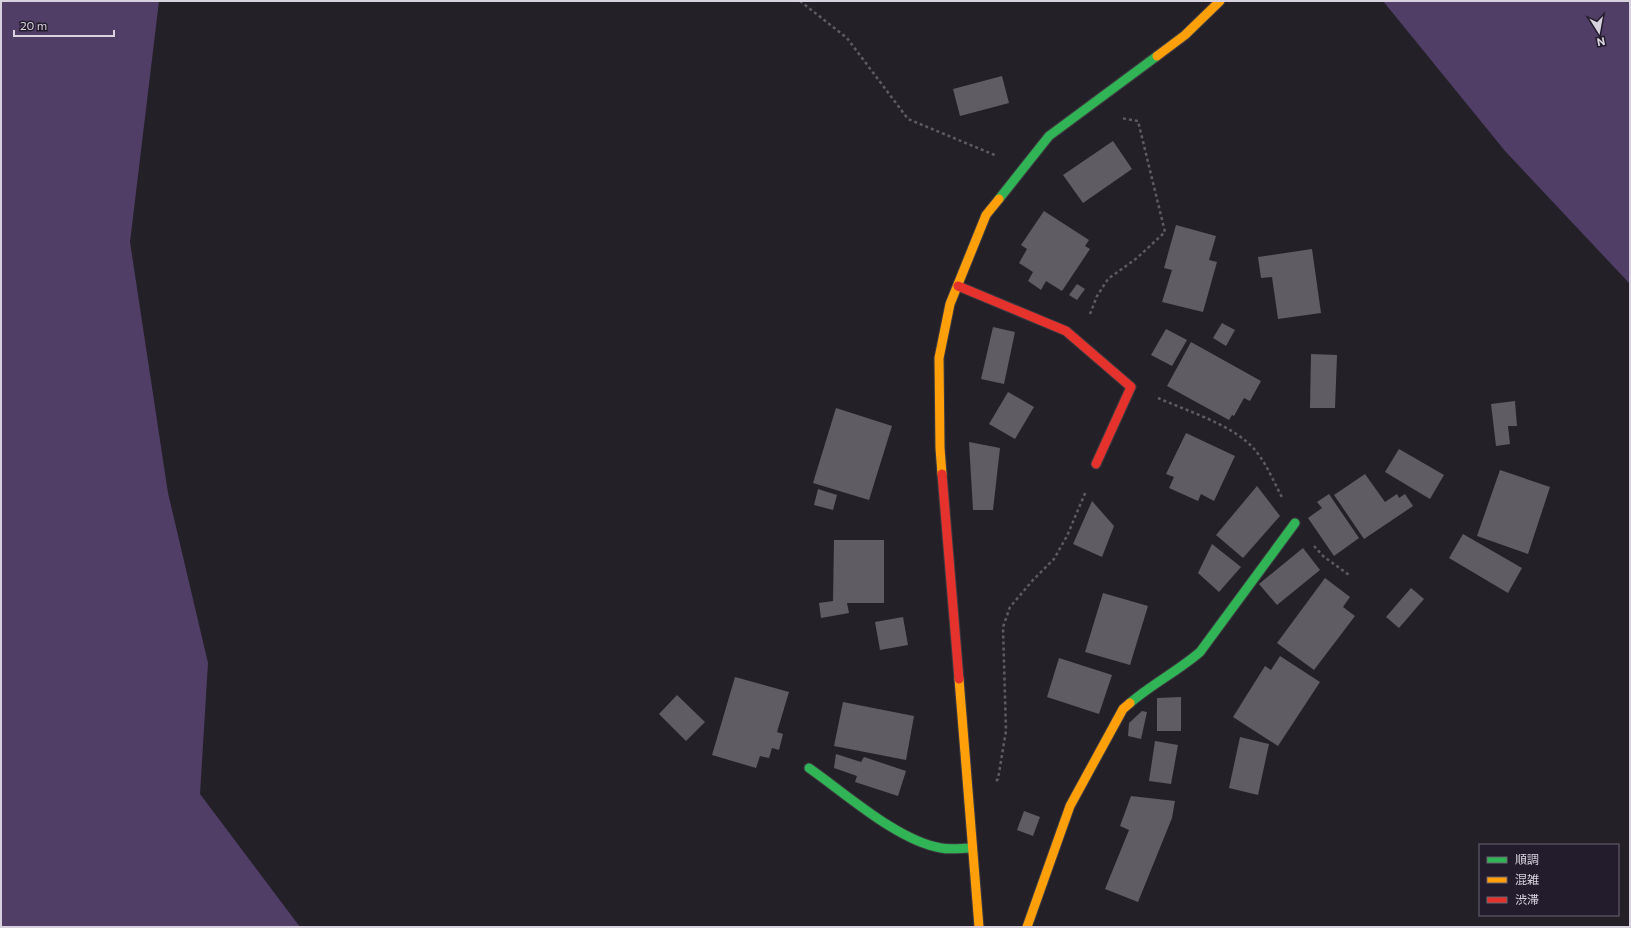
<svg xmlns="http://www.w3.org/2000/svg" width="1631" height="928" font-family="Commissioner,'Noto Sans JP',sans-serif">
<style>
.forest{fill:#503e66}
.building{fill:#5f5c63}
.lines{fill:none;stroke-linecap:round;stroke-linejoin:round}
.fast-casing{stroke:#3d3a41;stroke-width:11}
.slow-casing{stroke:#3d3a41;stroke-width:11}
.jam-casing{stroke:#3d3a41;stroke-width:11}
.path{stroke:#5e5c61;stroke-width:2.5;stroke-dasharray:3 3;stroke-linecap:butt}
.fast{stroke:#30b455;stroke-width:9}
.slow{stroke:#ff9f0a;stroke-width:9}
.jam{stroke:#e5322d;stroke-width:9}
</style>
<rect width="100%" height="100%" fill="#242028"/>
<g class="forest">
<polygon points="1,1 159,1 130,242 168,493 208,663 200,794 300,927 1,927"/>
<polygon points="1383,1 1630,1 1630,284 1505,151"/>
</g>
<g class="building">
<polygon points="1002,76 1009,103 960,116 953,89"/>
<polygon points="1113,141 1132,169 1083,203 1063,175"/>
<polygon points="1044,211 1089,240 1085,246 1090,249 1062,291 1046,281 1041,290 1028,281 1033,272 1019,263 1027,249 1021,245"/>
<polygon points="1176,225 1216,236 1209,260 1217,262 1203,312 1162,302 1172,270 1164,268"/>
<polygon points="1312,249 1321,313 1278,319 1272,277 1261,278 1258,257"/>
<polygon points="1077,284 1085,289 1077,300 1069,295"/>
<polygon points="1222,323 1235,330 1226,346 1213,338"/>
<polygon points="993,327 1015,332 1004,384 981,379"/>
<polygon points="1166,329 1187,340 1172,366 1151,355"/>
<polygon points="1191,342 1261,381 1250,401 1244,398 1234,416 1232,415 1229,420 1167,386"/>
<polygon points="1311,354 1337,355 1335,408 1310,408"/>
<polygon points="1008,392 1034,407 1015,439 989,424"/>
<polygon points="1515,401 1517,426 1508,426 1510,444 1496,446 1491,404"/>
<polygon points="836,408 892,426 869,500 813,483"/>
<polygon points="1186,433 1235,456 1214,501 1201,494 1198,501 1169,488 1174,477 1166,474"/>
<polygon points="969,442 1000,448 993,510 973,510"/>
<polygon points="1399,449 1444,475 1430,499 1385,472"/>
<polygon points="1500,470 1550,487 1528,554 1477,536"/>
<polygon points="1365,474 1385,502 1397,494 1399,498 1405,494 1413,506 1364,539 1334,495"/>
<polygon points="1257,486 1280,516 1243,558 1216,535"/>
<polygon points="818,489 837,495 833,510 814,505"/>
<polygon points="1329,494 1359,538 1334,556 1308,518 1322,508 1317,502"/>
<polygon points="1092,501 1114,526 1102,557 1073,544"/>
<polygon points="1463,534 1522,568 1508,593 1449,558"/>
<polygon points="834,540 884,540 884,603 847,603 849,613 821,618 819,603 833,601"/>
<polygon points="1212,544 1241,567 1219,592 1198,573"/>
<polygon points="1303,548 1320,570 1277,605 1259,584"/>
<polygon points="1325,578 1350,597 1343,607 1355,616 1314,670 1277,643"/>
<polygon points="1411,588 1424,599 1399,628 1386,617"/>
<polygon points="1103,593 1148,606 1130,665 1085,652"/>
<polygon points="903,617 908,645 880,650 875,622"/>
<polygon points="1280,656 1320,682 1278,746 1233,717 1265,666 1271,670"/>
<polygon points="1059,658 1112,675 1099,714 1047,697"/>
<polygon points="735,677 789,692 777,732 783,734 779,750 772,748 769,758 760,756 756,768 712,755"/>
<polygon points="677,695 705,722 686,741 659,714"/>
<polygon points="1181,697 1181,731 1157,731 1157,698"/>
<polygon points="843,702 914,716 906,760 834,746"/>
<polygon points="1142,711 1147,712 1141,739 1128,736 1129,723"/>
<polygon points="1240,737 1269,744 1258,795 1229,788"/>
<polygon points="1155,741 1178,745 1171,784 1149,781"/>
<polygon points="836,754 861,762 864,757 906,771 898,796 855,782 857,776 834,768"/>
<polygon points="1131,796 1175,801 1172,818 1138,902 1105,889 1129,830 1120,826"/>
<polygon points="1024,811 1040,817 1033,836 1017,830"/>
</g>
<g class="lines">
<defs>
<g id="fast">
<polyline points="999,199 1049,136 1157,56"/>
<path d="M1130,703C1152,684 1178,671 1200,652L1295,523"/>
<path d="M809,768C845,793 898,841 941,848C951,850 962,848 972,848"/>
</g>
<g id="slow">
<polyline points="1157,56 1185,35 1220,1"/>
<polyline points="942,474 940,448 939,358 950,304 986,215 999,199"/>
<polyline points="959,679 979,927"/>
<polyline points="1027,927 1070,806 1123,709 1130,703"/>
</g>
<g id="jam">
<polyline points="958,286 1066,331 1131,387 1096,464"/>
<polyline points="942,474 959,679"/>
</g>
</defs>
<use href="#fast" class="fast-casing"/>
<use href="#slow" class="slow-casing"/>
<use href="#jam" class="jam-casing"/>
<g class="path">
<polyline points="800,1 847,38 908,119 997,156"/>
<polyline points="1090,314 1097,296 1108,279 1137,258 1165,232 1138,121 1121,118"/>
<path d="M1158,398C1187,411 1234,425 1255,450C1267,464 1274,483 1283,499"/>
<polyline points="1314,546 1323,556 1349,575"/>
<polyline points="996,781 998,779 1006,731 1003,627 1010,607 1033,580 1054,559 1067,536 1086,491"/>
</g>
<use href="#fast" class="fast"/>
<use href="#slow" class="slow"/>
<use href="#jam" class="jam"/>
</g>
<rect width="1631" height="928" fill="none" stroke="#d7d2de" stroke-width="4"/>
<rect x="1479" y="844" width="140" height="72" fill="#231c2c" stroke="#6b6573"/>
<rect x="1487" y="857" width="20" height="6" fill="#30b455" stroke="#6b6573"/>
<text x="1515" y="864" font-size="12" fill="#d7d2de">順調</text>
<rect x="1487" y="877" width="20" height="6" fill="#ff9f0a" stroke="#6b6573"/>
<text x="1515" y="884" font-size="12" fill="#d7d2de">混雑</text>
<rect x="1487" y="897" width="20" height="6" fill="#e5322d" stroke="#6b6573"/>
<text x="1515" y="904" font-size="12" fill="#d7d2de">渋滞</text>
<g transform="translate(1599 32) rotate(169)" stroke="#231c2c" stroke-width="3" paint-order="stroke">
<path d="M0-3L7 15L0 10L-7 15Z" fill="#d7d2de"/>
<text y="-6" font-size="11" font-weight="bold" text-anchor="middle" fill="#d7d2de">N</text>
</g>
<path d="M14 30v6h100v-6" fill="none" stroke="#d7d2de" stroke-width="2"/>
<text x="20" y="30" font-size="12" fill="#d7d2de" stroke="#231c2c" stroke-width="3" paint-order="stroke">20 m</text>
</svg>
